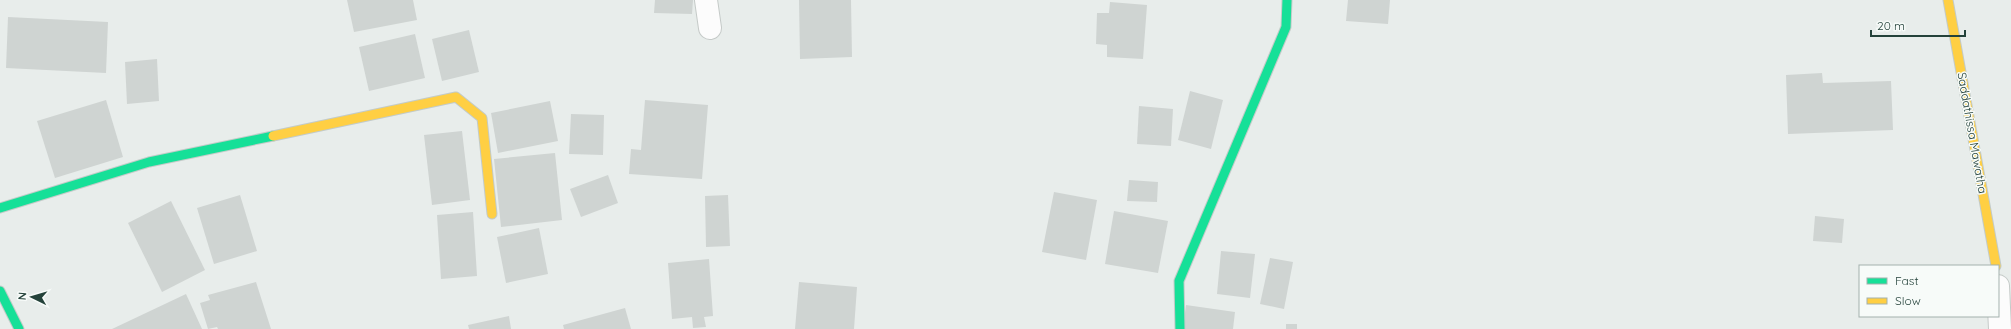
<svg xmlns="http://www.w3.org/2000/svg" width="2011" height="329" font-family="Quicksand,sans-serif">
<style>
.building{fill:#cfd4d2}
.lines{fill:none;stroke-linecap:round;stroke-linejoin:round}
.street-casing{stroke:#c5cac8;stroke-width:24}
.fast-casing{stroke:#c3cbc8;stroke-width:11}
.slow-casing{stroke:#c3cbc8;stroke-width:11}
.street{stroke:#fcfcfc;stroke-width:22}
.fast{stroke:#16e098;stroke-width:9}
.slow{stroke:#ffcf43;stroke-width:9}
.labels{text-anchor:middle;stroke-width:3;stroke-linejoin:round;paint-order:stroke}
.street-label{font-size:12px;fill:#24423a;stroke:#f7fbf9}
</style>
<rect width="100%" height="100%" fill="#e8edeb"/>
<g class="building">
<polygon points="347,0 413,0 417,20 354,32"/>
<polygon points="655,0 693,0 692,14 654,13"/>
<polygon points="799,0 851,0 852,57 800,59"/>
<polygon points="1348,0 1390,0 1388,24 1346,21"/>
<polygon points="1110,2 1147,5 1143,59 1107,57 1107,45 1096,44 1097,13 1109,13"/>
<polygon points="8,17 108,22 106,73 6,68"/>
<polygon points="469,30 479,72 442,81 432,39"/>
<polygon points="415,34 425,78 369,91 359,47"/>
<polygon points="157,59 159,101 127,104 125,62"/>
<polygon points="1822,73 1823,83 1891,81 1893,130 1788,134 1786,75"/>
<polygon points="1190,91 1223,100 1211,149 1178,140"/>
<polygon points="106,100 123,157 55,178 37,121"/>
<polygon points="645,100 708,105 702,179 629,174 631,149 641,150"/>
<polygon points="550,101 558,141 498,153 491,113"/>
<polygon points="1139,106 1173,109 1171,146 1137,144"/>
<polygon points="571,114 604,115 603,155 569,154"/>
<polygon points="462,131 470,200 432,205 424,135"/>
<polygon points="555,153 562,220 501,227 494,159"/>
<polygon points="608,175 618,203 581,217 570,189"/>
<polygon points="1129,180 1158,182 1157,202 1127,201"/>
<polygon points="1054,192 1097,200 1086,260 1042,252"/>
<polygon points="240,195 257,251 214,264 197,208"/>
<polygon points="728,195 730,246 706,247 705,196"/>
<polygon points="171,201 205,270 162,292 128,223"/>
<polygon points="1114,211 1168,221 1158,273 1105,264"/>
<polygon points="473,212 477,276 441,279 437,215"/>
<polygon points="1815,216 1844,219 1842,243 1813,241"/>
<polygon points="539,228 548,274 506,283 497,237"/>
<polygon points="1221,251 1255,254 1250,298 1217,294"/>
<polygon points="1270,258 1293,262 1284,309 1260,304"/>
<polygon points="709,259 713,316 704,317 706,327 693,328 692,317 672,319 668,263"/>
<polygon points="256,282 271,329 218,329 217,327 208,329 200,303 210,300 208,295"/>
<polygon points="799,282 857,287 854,329 795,329"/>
<polygon points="186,294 202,329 112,329"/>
<polygon points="1186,305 1235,312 1233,329 1183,329"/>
<polygon points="625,308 631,329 564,329 563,325"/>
<polygon points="509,316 511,329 469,329 468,325"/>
<rect x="1286" y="324" width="11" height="5"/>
</g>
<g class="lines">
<defs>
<g id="street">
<polyline points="706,0 710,28"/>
<polyline points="1998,286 2000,329"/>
</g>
<g id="fast">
<polyline points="0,208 149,162 273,136"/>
<polyline points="0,291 19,329"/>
<polyline points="1180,329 1179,281 1286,27 1287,0"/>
</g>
<g id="slow">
<polyline points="1948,0 1996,266"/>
<polyline points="273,136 456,97 482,118 492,214"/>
</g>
</defs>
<use href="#street" class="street-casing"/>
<use href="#fast" class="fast-casing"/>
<use href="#slow" class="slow-casing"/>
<use href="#street" class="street"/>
<use href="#fast" class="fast"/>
<use href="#slow" class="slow"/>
</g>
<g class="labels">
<g class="street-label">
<text transform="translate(1972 133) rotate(80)" y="4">Saddathissa Mawatha</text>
</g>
</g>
<rect x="1859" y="265" width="140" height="52" fill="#f7fbf9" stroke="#a3b1ad"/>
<rect x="1867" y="278" width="20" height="6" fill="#16e098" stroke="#a3b1ad"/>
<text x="1895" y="285" font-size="12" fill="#24423a">Fast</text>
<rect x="1867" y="298" width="20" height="6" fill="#ffcf43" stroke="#a3b1ad"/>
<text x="1895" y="305" font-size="12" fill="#24423a">Slow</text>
<g transform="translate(32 297) rotate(275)" stroke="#f7fbf9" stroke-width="3" paint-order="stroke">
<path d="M0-3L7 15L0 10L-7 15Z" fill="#24423a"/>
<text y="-6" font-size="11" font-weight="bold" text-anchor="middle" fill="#24423a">N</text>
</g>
<path d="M1871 30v6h94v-6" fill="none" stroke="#24423a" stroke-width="2"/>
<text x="1877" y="30" font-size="12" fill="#24423a" stroke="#f7fbf9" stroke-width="3" paint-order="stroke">20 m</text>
</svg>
